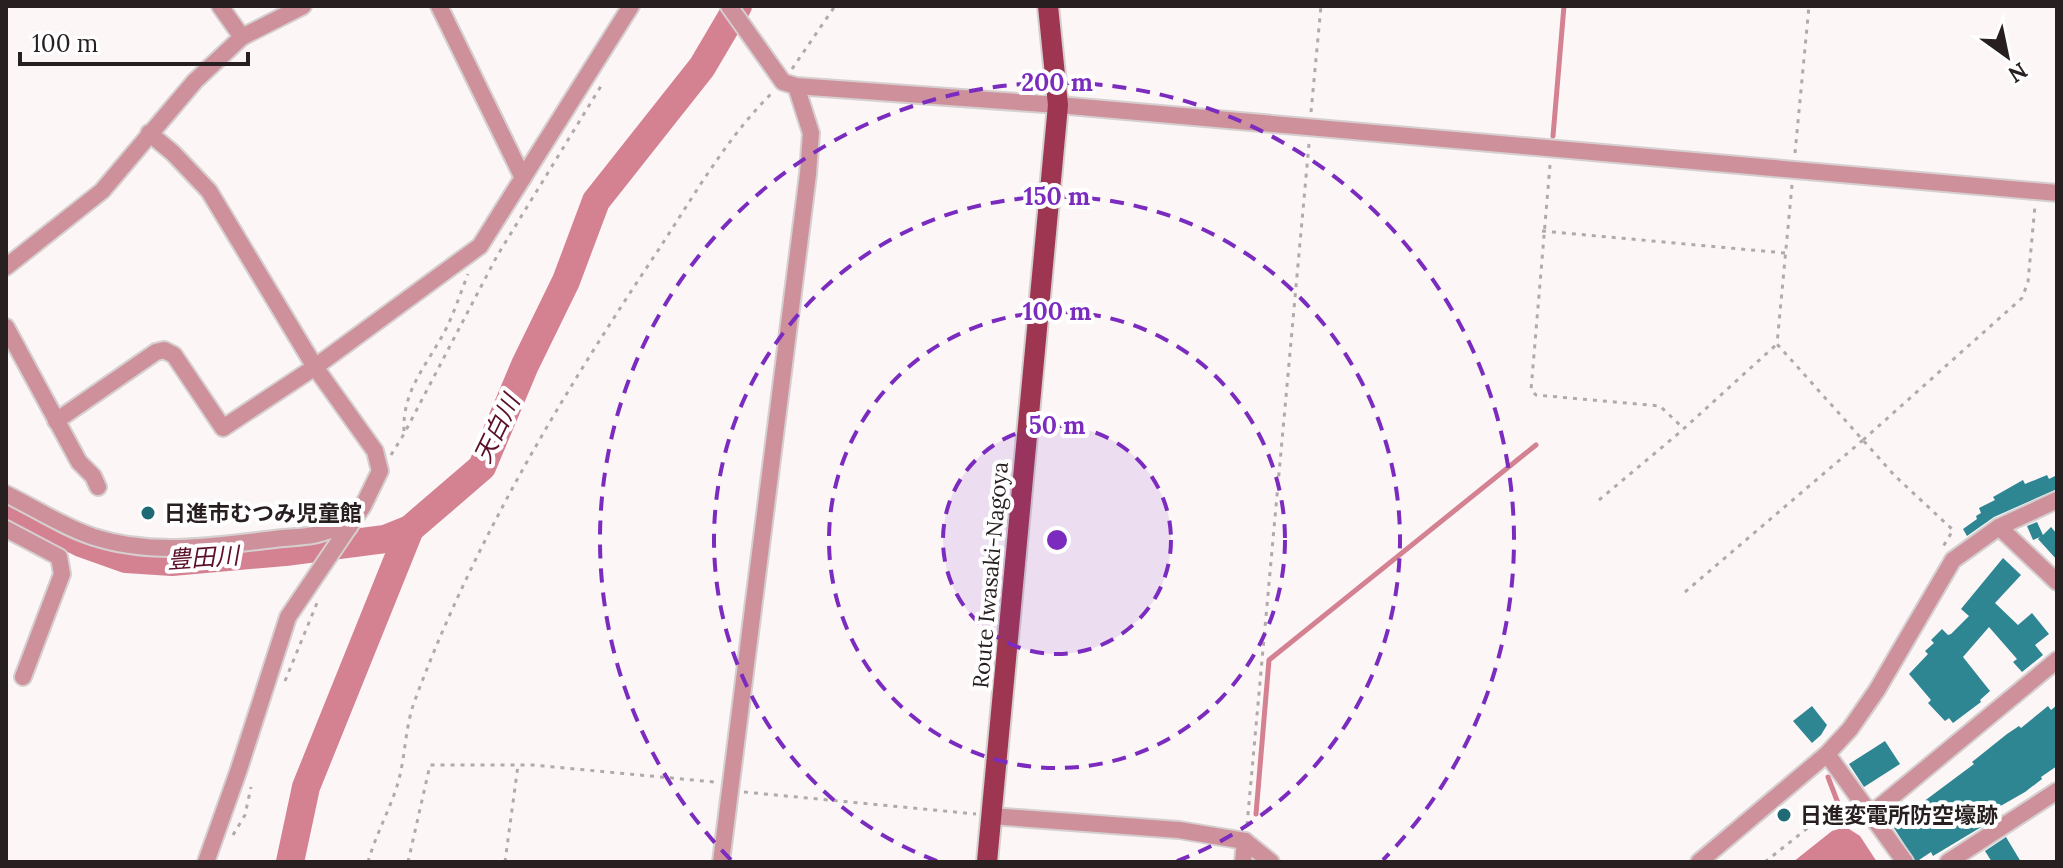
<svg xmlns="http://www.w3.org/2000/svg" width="2063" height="868" font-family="Lora,'Noto Sans JP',serif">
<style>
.water{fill:#d48192}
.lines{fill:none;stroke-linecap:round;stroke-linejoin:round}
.stream{stroke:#d48192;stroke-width:5}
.river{stroke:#d48192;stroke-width:28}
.building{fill:#2e8693}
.minor-casing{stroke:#d6cfd0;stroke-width:20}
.major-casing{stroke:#d6cfd0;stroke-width:24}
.path{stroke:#b1aaab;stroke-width:3;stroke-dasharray:4 6;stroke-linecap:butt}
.minor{stroke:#ce919c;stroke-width:16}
.major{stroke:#9e3652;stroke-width:20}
.ring{fill:none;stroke:#7b2cbf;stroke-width:4;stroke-dasharray:14 10}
.poi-dot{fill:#206a75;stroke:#fff;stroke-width:3}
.labels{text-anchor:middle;stroke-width:8;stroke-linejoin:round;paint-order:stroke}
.poi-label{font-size:22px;font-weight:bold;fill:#281f20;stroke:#fff;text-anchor:start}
.street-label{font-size:22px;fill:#281f20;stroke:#fff}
.water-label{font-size:24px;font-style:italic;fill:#5b1028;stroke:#fff}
.centre{fill:#7b2cbf;stroke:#fff;stroke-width:4}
.ring-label{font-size:24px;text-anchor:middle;font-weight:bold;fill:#7b2cbf;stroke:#fff;stroke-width:8;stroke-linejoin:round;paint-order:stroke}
</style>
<rect width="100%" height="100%" fill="#fcf6f7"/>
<polygon class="water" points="1842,817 1846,827 1860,836 1877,862 1793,862 1832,831 1842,828"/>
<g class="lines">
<g class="stream">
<polyline points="1553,136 1564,6"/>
<polyline points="1828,777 1841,811"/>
<polyline points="1256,814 1269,660 1536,445"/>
</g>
<g class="river">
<polyline points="6,505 81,543 126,559 172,562 285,552 385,539 410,529"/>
<polyline points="290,862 306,787 410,529 482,467 525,365 566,281 596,201 702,67 738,6"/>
</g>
</g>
<g class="building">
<polygon points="2047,475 2049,479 2057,475 2057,489 1994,517 1967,536 1963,529 1977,519 1976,516 1981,513 1979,508 1995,500 1993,497 2023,480 2025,484"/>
<polygon points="2037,522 2043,535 2051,527 2057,534 2057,560 2038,539 2040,537 2033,540 2027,526"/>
<polygon points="2003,558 2021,575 1995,603 2018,625 2032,613 2049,634 2035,645 2043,655 2022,672 2013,662 2017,659 1989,627 1963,657 1990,691 1980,700 1981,702 1953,723 1949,718 1945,721 1928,703 1931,700 1909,674 1928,654 1925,651 1934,643 1931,640 1942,629 1948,635 1951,634 1969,616 1961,609"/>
<polygon points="2057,705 2057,766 2041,777 2042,779 2025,792 1990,812 1994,817 1988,823 1933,856 1931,852 1916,862 1894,828 1921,808 1919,805 1974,764 1972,762 2007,734 2019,726 2021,728 2048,706 2051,710"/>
<polygon points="1812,706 1827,725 1821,735 1812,743 1793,721"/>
<polygon points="1885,741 1900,764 1864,787 1849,764"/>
<polygon points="2006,837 2021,862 1992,862 1985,851"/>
</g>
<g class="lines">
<defs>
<g id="minor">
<polyline points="220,6 242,37"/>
<polyline points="439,6 523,178"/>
<polyline points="729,6 783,82 796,86 1058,105 2057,193"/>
<polyline points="149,133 173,153 209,191 315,367 375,451 380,471 363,506 288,617 238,772 206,862"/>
<polyline points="6,267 102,191 195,81 242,37 303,6"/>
<polyline points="6,327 79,462 93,476 98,487"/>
<polyline points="56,421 156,352 164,350 174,355 223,428 315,367 480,246 631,6"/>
<path d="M6,494C35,508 63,527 94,537C156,557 220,545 283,538C293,537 303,537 313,535C326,532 336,527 349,527"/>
<polyline points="1999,527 2057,582"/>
<polyline points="6,529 59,557 62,574 23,677"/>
<polyline points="1827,754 1905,862"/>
<polyline points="1871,814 2057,660"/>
<polyline points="991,816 1179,830 1245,841 1271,862"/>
<polyline points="721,862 808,174 811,133 796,86"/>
<polyline points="1243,862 1245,841"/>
<polyline points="1699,862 1827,754 1850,729 1877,690 1953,560 1999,527 2057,500"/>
<polyline points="1948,862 2057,791"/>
</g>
<polyline id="major" points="987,862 1058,105 1048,6"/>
</defs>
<use href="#minor" class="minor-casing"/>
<use href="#major" class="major-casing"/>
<g class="path">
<polyline points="792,69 835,6"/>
<polyline points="1311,112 1321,6"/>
<polyline points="1795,153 1809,6"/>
<polyline points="1550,165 1531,390 1536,395 1660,406 1683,428"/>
<polyline points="1792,185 1777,344 1895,476 1953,530 1941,550"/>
<polyline points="1542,231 1785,253"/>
<path d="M404,431C402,389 429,363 447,327C455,310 461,292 468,274"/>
<polyline points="1863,440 2022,298 2028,282 2035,205"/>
<polyline points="391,455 404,434 497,256 601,86"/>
<polyline points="1599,500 1679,433 1777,344"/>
<polyline points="1685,592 1863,440"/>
<polyline points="285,681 317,603"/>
<polyline points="744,792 976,814"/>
<polyline points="1247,825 1309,144"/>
<polyline points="233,835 245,815 251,787"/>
<path d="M368,862C375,837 388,813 396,789C406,760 404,729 415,700C474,541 562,395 655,255C691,201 725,139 772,93"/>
<polyline points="408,862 430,765 533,765 714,782"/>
<polyline points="505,862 518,765"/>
<polyline points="1765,862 1824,815 1848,809"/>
</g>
<use href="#minor" class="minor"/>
<use href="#major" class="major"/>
</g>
<circle cx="1057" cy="540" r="114" fill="#7b2cbf" fill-opacity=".12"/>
<g class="ring">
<circle cx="1057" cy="540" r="114"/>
<circle cx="1057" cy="540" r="228"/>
<path d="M937 861A343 343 0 1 1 1177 861"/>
<path d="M731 860A457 457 0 1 1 1383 860"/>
</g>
<g class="poi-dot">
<circle cx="148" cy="513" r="8"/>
<circle cx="1784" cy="815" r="8"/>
</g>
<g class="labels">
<g class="poi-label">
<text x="164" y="521">日進市むつみ児童館</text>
<text x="1800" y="823">日進変電所防空壕跡</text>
</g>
<g class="street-label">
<text transform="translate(990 575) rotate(-85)" y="8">Route Iwasaki-Nagoya</text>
</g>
<g class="water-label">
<text transform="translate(497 429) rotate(-64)" y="8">天白川</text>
<text transform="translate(203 558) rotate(-4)" y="8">豊田川</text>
</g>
</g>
<circle cx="1057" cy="540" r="12" class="centre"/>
<g class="ring-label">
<text x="1057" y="91">200 m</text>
<text x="1057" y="205">150 m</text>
<text x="1057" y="320">100 m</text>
<text x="1057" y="434">50 m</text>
</g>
<rect width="2063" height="868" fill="none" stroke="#281f20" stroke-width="16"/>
<g transform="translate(2007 56) rotate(147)" stroke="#ffffff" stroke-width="6" paint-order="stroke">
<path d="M0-6L14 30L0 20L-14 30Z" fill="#281f20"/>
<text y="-12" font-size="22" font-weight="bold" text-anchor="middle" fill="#281f20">N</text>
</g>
<path d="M20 52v12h228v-12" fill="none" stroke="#281f20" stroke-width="4"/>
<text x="32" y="52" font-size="24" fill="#281f20" stroke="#ffffff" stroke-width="6" paint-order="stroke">100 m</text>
</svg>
